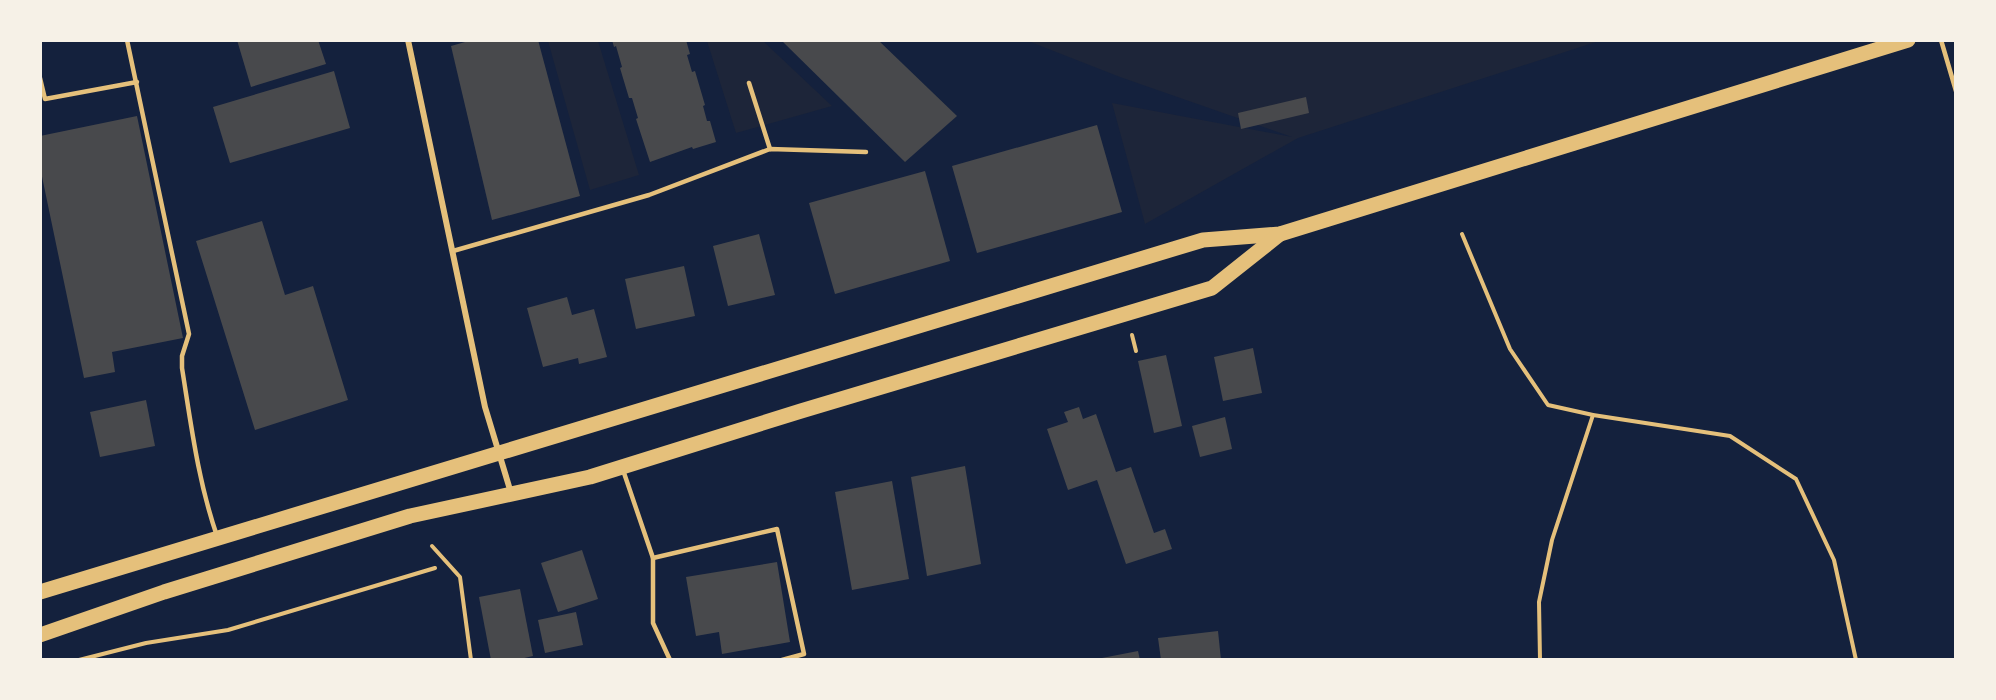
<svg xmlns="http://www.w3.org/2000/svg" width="1996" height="700" font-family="'Alegreya Sans',sans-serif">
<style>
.green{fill:#1d2539}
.building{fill:#48494c}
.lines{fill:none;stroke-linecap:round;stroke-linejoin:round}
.path{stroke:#e5c07b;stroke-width:4}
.service{stroke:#e5c07b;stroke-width:4.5}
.minor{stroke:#e5c07b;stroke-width:6}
.primary{stroke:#e5c07b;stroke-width:15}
</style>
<rect width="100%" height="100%" fill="#14213d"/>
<g class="green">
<polygon points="548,41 598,41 639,175 590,190"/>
<polygon points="707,41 763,41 832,106 736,133"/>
<polygon points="1028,41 1599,41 1298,138 1145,224 1112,103 1292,137 1120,77"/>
</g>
<g class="building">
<polygon points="237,40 318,40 326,64 251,87"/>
<polygon points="472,40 538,40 580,196 492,220 451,46"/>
<polygon points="612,40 686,40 690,54 687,55 692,72 695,71 705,105 703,106 707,121 710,121 716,142 693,149 692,147 650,162 636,119 638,118 632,98 629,98 620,68 622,67 616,46 614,47"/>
<polygon points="781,40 878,40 957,116 905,162"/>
<polygon points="334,71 350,128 230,163 213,107"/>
<polygon points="1306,97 1309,113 1241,129 1238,113"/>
<polygon points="137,116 183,338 112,352 115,372 84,378 40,167 40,136"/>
<polygon points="1097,125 1122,212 977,253 952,166"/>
<polygon points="925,171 950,261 835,294 809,203"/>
<polygon points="262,221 285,295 313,286 348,400 255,430 196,241"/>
<polygon points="759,234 775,295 728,306 713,246"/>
<polygon points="684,266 695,316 636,329 625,279"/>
<polygon points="567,297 572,315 594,309 607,357 579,364 578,358 543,367 527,308"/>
<polygon points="1253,348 1262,393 1223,401 1214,357"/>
<polygon points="1166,355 1182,426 1154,433 1138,361"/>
<polygon points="146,400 155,446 100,457 90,412"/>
<polygon points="1079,407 1083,419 1096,414 1116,472 1131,467 1154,533 1165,529 1172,549 1126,564 1097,480 1068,490 1047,429 1068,422 1064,412"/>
<polygon points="1225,417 1232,449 1200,457 1192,426"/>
<polygon points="965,466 981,564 927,576 911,477"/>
<polygon points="892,481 909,579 852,590 835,492"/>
<polygon points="582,550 598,599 558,612 541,563"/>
<polygon points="777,562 790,642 722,654 719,632 696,636 686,577"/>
<polygon points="520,589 533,656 516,660 491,660 479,597"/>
<polygon points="576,612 583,645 545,653 538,620"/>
<polygon points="1218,631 1221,660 1161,660 1158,638"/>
<polygon points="1138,651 1140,660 1102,660 1102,658"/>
</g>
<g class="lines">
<g class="path">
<polyline points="1462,234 1510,349 1548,405 1593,415 1730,436 1796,479 1834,560 1856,660"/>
<polyline points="1132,335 1136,351"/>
<polyline points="432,546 460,577 471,660"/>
<polyline points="79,660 146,643 228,630 435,568"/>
<polyline points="1540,660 1539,602 1552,540 1593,415"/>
</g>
<g class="service">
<path d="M127,40L189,334L182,356V368C191,424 198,481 217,536"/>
<polyline points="1941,40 1956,91"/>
<polyline points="40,78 45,99 137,82"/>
<polyline points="749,83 770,149"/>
<polyline points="453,251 649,195 770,149 866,152"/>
<polyline points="623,470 653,558 653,623 670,660"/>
<polyline points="653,558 777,529 804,654 782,660"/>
</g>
<polyline class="minor" points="408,40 485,407 511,493"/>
<g class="primary">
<polyline points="40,592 1203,240 1280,234 1908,40"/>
<polyline points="40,635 164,592 410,516 590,477 801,411 1212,288 1280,234"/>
</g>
</g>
<rect width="1996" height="700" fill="none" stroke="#f6f1e7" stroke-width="84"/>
</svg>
